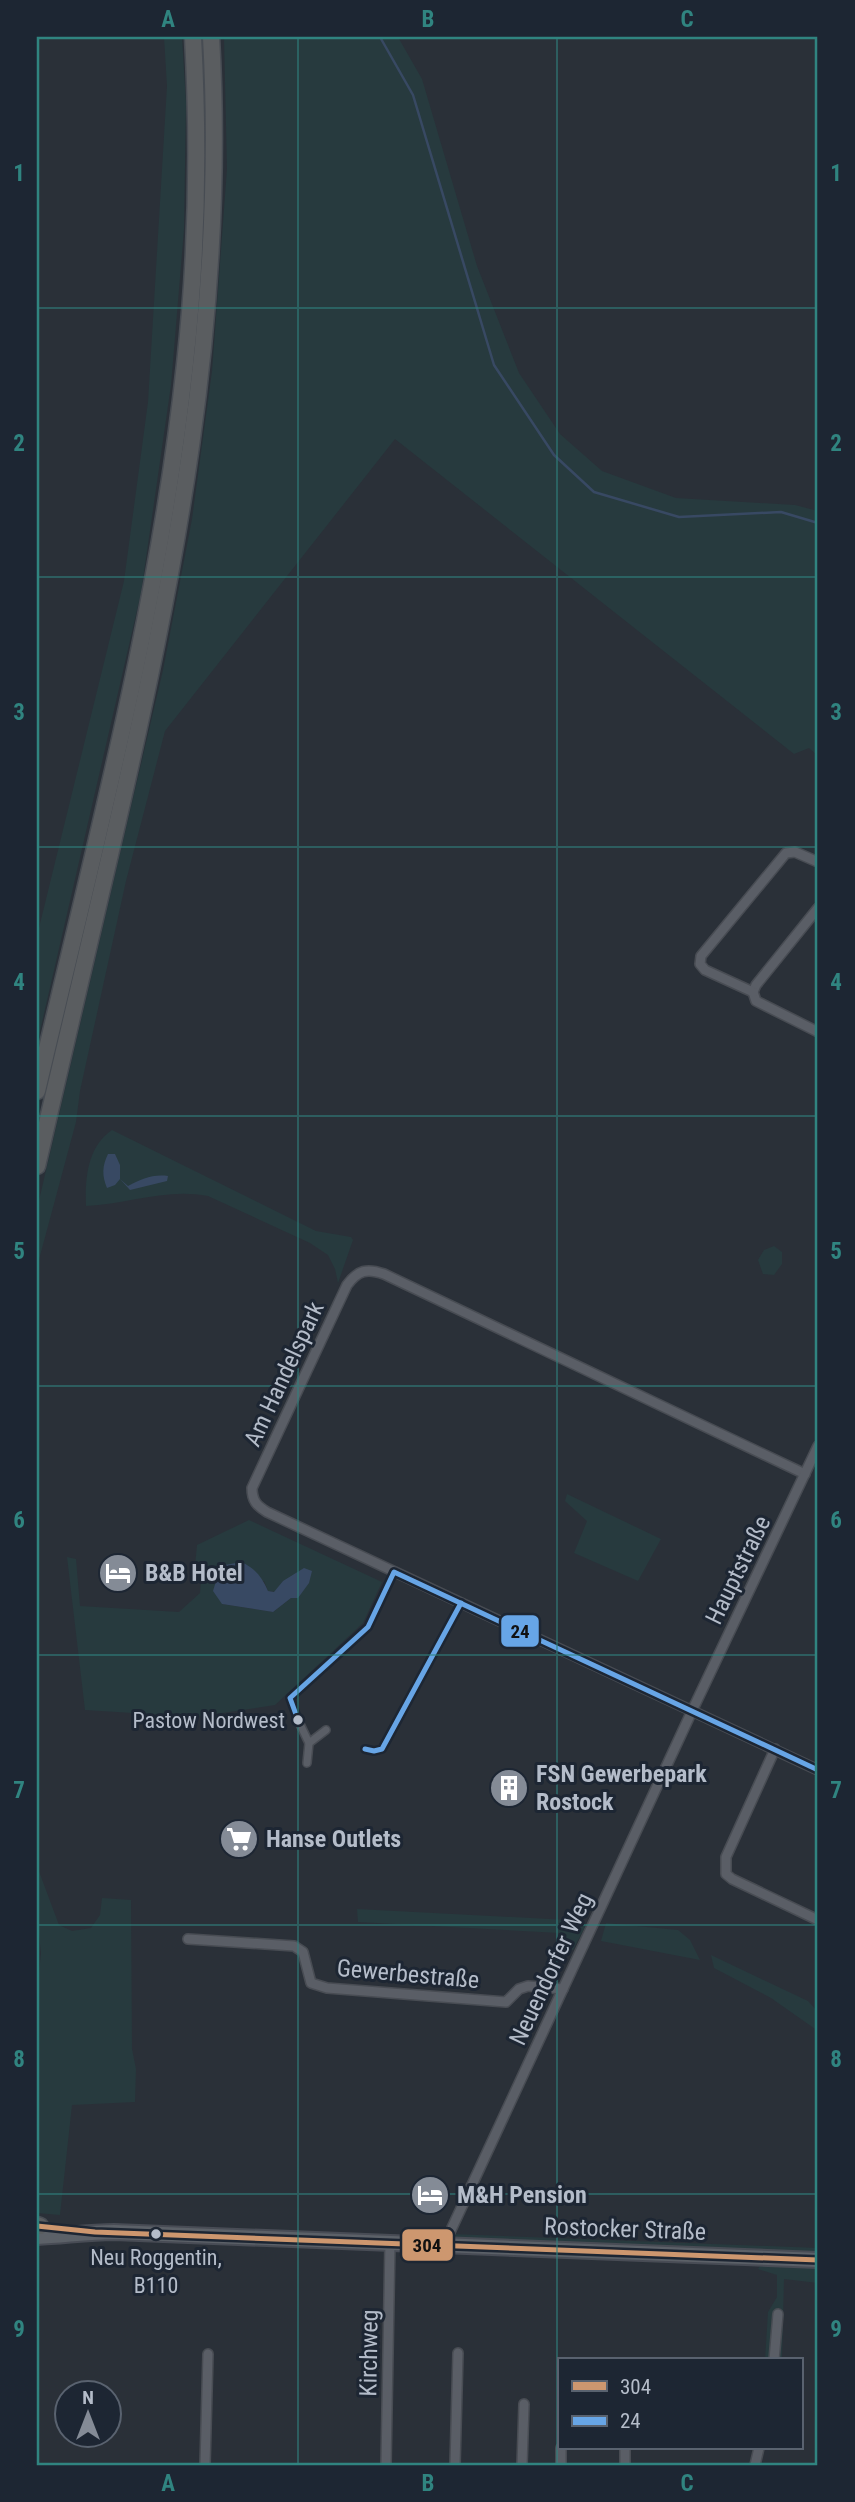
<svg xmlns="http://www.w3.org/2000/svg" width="855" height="2502" font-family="'Roboto Condensed',sans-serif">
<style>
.green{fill:#273a3e;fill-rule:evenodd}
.water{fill:#384963}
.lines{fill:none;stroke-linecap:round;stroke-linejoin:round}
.stream{stroke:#384963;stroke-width:2.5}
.pedestrian-casing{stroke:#484c53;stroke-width:10}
.minor-casing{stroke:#484c53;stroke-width:12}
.primary-casing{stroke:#484c55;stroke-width:18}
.motorway-casing{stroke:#474c53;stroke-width:19}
.pedestrian{stroke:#5a5e66;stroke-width:7}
.minor{stroke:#5a5e66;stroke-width:9}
.primary{stroke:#5c6168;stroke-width:14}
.motorway{stroke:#5a5d60;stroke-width:16}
.bus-1-casing{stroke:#1d2633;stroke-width:10}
.bus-2-casing{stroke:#1d2633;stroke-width:10}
.bus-1{stroke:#cd976f;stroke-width:5}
.bus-2{stroke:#67a5e6;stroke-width:5}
.grid{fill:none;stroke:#308480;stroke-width:2;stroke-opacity:0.55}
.bus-dot{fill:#b4bcc9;stroke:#1d2633;stroke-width:2.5}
.labels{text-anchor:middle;stroke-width:6;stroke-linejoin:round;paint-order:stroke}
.bus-label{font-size:22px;fill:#b4bcc9;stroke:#1d2633;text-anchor:end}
.street-label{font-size:24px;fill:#b4bcc9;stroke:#1d2633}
.poi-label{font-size:24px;font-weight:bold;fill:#b4bcc9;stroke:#1d2633;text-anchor:start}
.line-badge{stroke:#1d2633;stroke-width:2.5}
.pale-badge-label{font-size:19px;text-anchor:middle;font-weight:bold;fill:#111}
.neatline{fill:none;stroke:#308480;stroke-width:2.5}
.grid-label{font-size:23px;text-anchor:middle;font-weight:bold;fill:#308480}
</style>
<rect width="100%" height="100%" fill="#2a3038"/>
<g class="green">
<polygon points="164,37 182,37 186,103 184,229 171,385 141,593 37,1044 37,936 124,581 148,402 167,86"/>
<polygon points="224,37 398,37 422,79 477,266 519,373 560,434 602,471 676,498 795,505 818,511 818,756 809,748 794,754 395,439 165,731 126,881 80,1091 76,1122 37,1267 37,1209 163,670 192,519 212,371 227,169"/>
<path d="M112,1130L316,1231L351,1237L353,1240L338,1283L335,1269L328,1255L310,1243L208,1196C166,1188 128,1204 86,1206C85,1179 87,1147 112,1130Z"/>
<polygon points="774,1246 782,1252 782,1264 774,1275 763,1274 758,1260 764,1250"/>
<polygon points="567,1494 661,1539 638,1581 574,1553 587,1521 565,1501"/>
<path d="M249,1520L382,1582L363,1623L275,1705L196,1717L85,1710L67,1557L76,1559L80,1606L179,1612L200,1593L202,1568L195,1566L197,1545ZM264,1581L268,1591L275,1592L283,1581L299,1598H291L273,1612L222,1604Z"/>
<polygon points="37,1866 59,1925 72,1931 91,1928 100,1915 102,1898 131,1900 132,2049 136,2069 135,2102 72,2105 60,2215 37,2213 37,1993 41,1953 37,1918"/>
<polygon points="357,1909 568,1920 586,1925 573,1950 563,1949 560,1933 358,1922"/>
<polygon points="606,1923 678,1930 690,1940 700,1960 601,1941"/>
<polygon points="711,1955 808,2001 818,2012 818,2031 771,1998 714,1968"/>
<polygon points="452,2234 818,2248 818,2255 456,2240"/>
<polygon points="762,2263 818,2266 818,2283 784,2279 782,2360 765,2360 768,2312 777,2297 777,2275 758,2269"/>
</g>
<g class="water">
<path d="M108,1154H115L120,1165V1179L128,1186C142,1179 152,1174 168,1176L167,1181L130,1190L120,1179L115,1185L107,1188C102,1176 102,1166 108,1154Z"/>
<path d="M241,1562C255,1568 262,1577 268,1591L274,1592L283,1581L304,1568L312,1571L309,1583L298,1598H291L273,1612L222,1604L213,1591L217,1578L225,1565Z"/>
</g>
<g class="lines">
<polyline class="stream" points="380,37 413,95 494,365 554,455 594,492 679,517 781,512 818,523"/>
<defs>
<g id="pedestrian">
<polyline points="298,1720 309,1743"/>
<polyline points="307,1763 309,1743 326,1730"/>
</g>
<g id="minor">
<polyline points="818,908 756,985 753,992 756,1001 818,1032"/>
<polyline points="753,992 705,970 700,964 701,956 786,853 795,852 818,862"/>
<path d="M805,1474L384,1274C367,1268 358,1270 347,1285L252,1488C252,1501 257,1506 267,1512L818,1770"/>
<polyline points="775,1749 726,1857 726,1874 732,1879 818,1920"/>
<polyline points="188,1939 294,1946 303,1952 311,1983 327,1988 506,2002 519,1989 528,1986 563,1989"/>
<polyline points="444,2245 692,1711 818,1446"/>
<polyline points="774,2360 778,2314"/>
<polyline points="205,2465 208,2354"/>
<polyline points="386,2465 390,2242"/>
<polyline points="455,2465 458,2353"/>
<polyline points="522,2465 524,2404"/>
<polyline points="561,2465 561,2448"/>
<polyline points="625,2465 625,2448"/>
<polyline points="755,2465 759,2448"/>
</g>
<path id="primary" d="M37,2237C63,2236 88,2232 114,2232L818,2260"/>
<g id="motorway">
<path d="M37,1091C93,851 159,610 185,364C197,256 199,146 193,37"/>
<path d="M37,1166C62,1059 87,953 112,846C175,575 227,317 211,37"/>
<polyline points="37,2225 40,2226"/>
</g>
</defs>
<use href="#pedestrian" class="pedestrian-casing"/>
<use href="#minor" class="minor-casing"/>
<use href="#primary" class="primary-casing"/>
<use href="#motorway" class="motorway-casing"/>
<use href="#pedestrian" class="pedestrian"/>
<use href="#minor" class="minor"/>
<use href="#primary" class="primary"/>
<use href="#motorway" class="motorway"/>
<defs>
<polyline id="bus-1" points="37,2226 95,2232 818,2260"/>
<g id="bus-2">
<polyline points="298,1720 290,1698 368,1627 394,1572 818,1770"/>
<polyline points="365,1749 374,1751 382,1749 461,1603"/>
</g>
</defs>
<use href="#bus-1" class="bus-1-casing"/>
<use href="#bus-2" class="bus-2-casing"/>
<use href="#bus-1" class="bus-1"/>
<use href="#bus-2" class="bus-2"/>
</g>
<path class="grid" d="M298,37V2465M557,37V2465M37,308H818M37,577H818M37,847H818M37,1116H818M37,1386H818M37,1655H818M37,1925H818M37,2194H818"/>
<defs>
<symbol id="hotel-disc" viewBox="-11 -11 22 22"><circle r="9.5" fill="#848b96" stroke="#1d2633"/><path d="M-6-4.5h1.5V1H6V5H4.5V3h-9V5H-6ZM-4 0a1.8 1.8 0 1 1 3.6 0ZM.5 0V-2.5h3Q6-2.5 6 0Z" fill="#fff"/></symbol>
<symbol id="building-disc" viewBox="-11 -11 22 22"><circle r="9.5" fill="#848b96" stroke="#1d2633"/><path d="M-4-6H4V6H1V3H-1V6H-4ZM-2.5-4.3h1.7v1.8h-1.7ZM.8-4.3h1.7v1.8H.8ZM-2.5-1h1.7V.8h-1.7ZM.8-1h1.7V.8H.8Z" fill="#fff"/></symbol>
<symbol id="supermarket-disc" viewBox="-11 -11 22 22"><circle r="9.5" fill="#848b96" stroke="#1d2633"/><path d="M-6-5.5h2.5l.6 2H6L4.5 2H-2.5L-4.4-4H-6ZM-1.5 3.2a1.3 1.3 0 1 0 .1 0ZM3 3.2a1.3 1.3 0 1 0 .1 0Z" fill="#fff"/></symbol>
</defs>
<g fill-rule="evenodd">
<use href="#hotel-disc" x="96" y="1551" width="44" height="44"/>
<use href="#building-disc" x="487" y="1766" width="44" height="44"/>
<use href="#supermarket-disc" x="217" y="1817" width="44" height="44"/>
<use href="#hotel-disc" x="408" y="2173" width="44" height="44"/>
</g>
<g class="bus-dot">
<circle cx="298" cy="1720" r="6"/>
<circle cx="156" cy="2234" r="6"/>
</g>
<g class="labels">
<g class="bus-label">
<text x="285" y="1728">Pastow Nordwest</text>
<text x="156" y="2265" text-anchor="middle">Neu Roggentin,<tspan x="156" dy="28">B110</tspan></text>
</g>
<g class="street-label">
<text transform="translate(284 1374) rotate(-65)" y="8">Am Handelspark</text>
<text transform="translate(738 1570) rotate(-64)" y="8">Hauptstraße</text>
<text transform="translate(551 1969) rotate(-65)" y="8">Neuendorfer Weg</text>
<text transform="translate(408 1974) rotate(5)" y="8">Gewerbestraße</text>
<text transform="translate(625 2229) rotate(2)" y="8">Rostocker Straße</text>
<text transform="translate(369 2353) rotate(-89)" y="8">Kirchweg</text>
</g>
<g class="poi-label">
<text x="145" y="1581">B&amp;B Hotel</text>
<text x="536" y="1782">FSN Gewerbepark<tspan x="536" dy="28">Rostock</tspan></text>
<text x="266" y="1847">Hanse Outlets</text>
<text x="457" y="2203">M&amp;H Pension</text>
</g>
</g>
<g class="line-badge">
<rect x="500" y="1614" width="40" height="34" rx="7" fill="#67a5e6"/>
<rect x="401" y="2228" width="53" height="34" rx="7" fill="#cd976f"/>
</g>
<g class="pale-badge-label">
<text x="520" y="1638">24</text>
<text x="427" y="2252">304</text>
</g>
<rect width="855" height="2502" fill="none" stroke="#1d2633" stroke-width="77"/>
<rect x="558" y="2358" width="245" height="91" fill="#1d2633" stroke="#59626f" stroke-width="2"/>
<rect x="572" y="2381" width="35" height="10" fill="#cd976f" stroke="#59626f" stroke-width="2"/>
<text x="620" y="2394" font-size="21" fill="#b4bcc9">304</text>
<rect x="572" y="2416" width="35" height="10" fill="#67a5e6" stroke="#59626f" stroke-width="2"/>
<text x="620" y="2428" font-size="21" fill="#b4bcc9">24</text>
<g transform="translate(88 2414)"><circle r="33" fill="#1d2633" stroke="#59626f" stroke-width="2"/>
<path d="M0-5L12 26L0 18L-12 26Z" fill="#848b96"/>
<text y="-10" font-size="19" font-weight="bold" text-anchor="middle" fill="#b4bcc9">N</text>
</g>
<rect x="38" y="38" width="778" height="2426" class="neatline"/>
<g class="grid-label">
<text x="168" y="27">A</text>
<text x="428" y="27">B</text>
<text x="687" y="27">C</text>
<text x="19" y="181">1</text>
<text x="836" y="181">1</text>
<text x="19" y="451">2</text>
<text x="836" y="451">2</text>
<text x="19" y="720">3</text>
<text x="836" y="720">3</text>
<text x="19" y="990">4</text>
<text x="836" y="990">4</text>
<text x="19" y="1259">5</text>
<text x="836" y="1259">5</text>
<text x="19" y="1528">6</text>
<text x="836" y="1528">6</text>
<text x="19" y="1798">7</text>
<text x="836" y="1798">7</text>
<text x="19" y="2067">8</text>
<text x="836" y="2067">8</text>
<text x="19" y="2337">9</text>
<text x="836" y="2337">9</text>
<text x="168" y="2491">A</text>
<text x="428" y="2491">B</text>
<text x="687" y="2491">C</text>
</g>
</svg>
